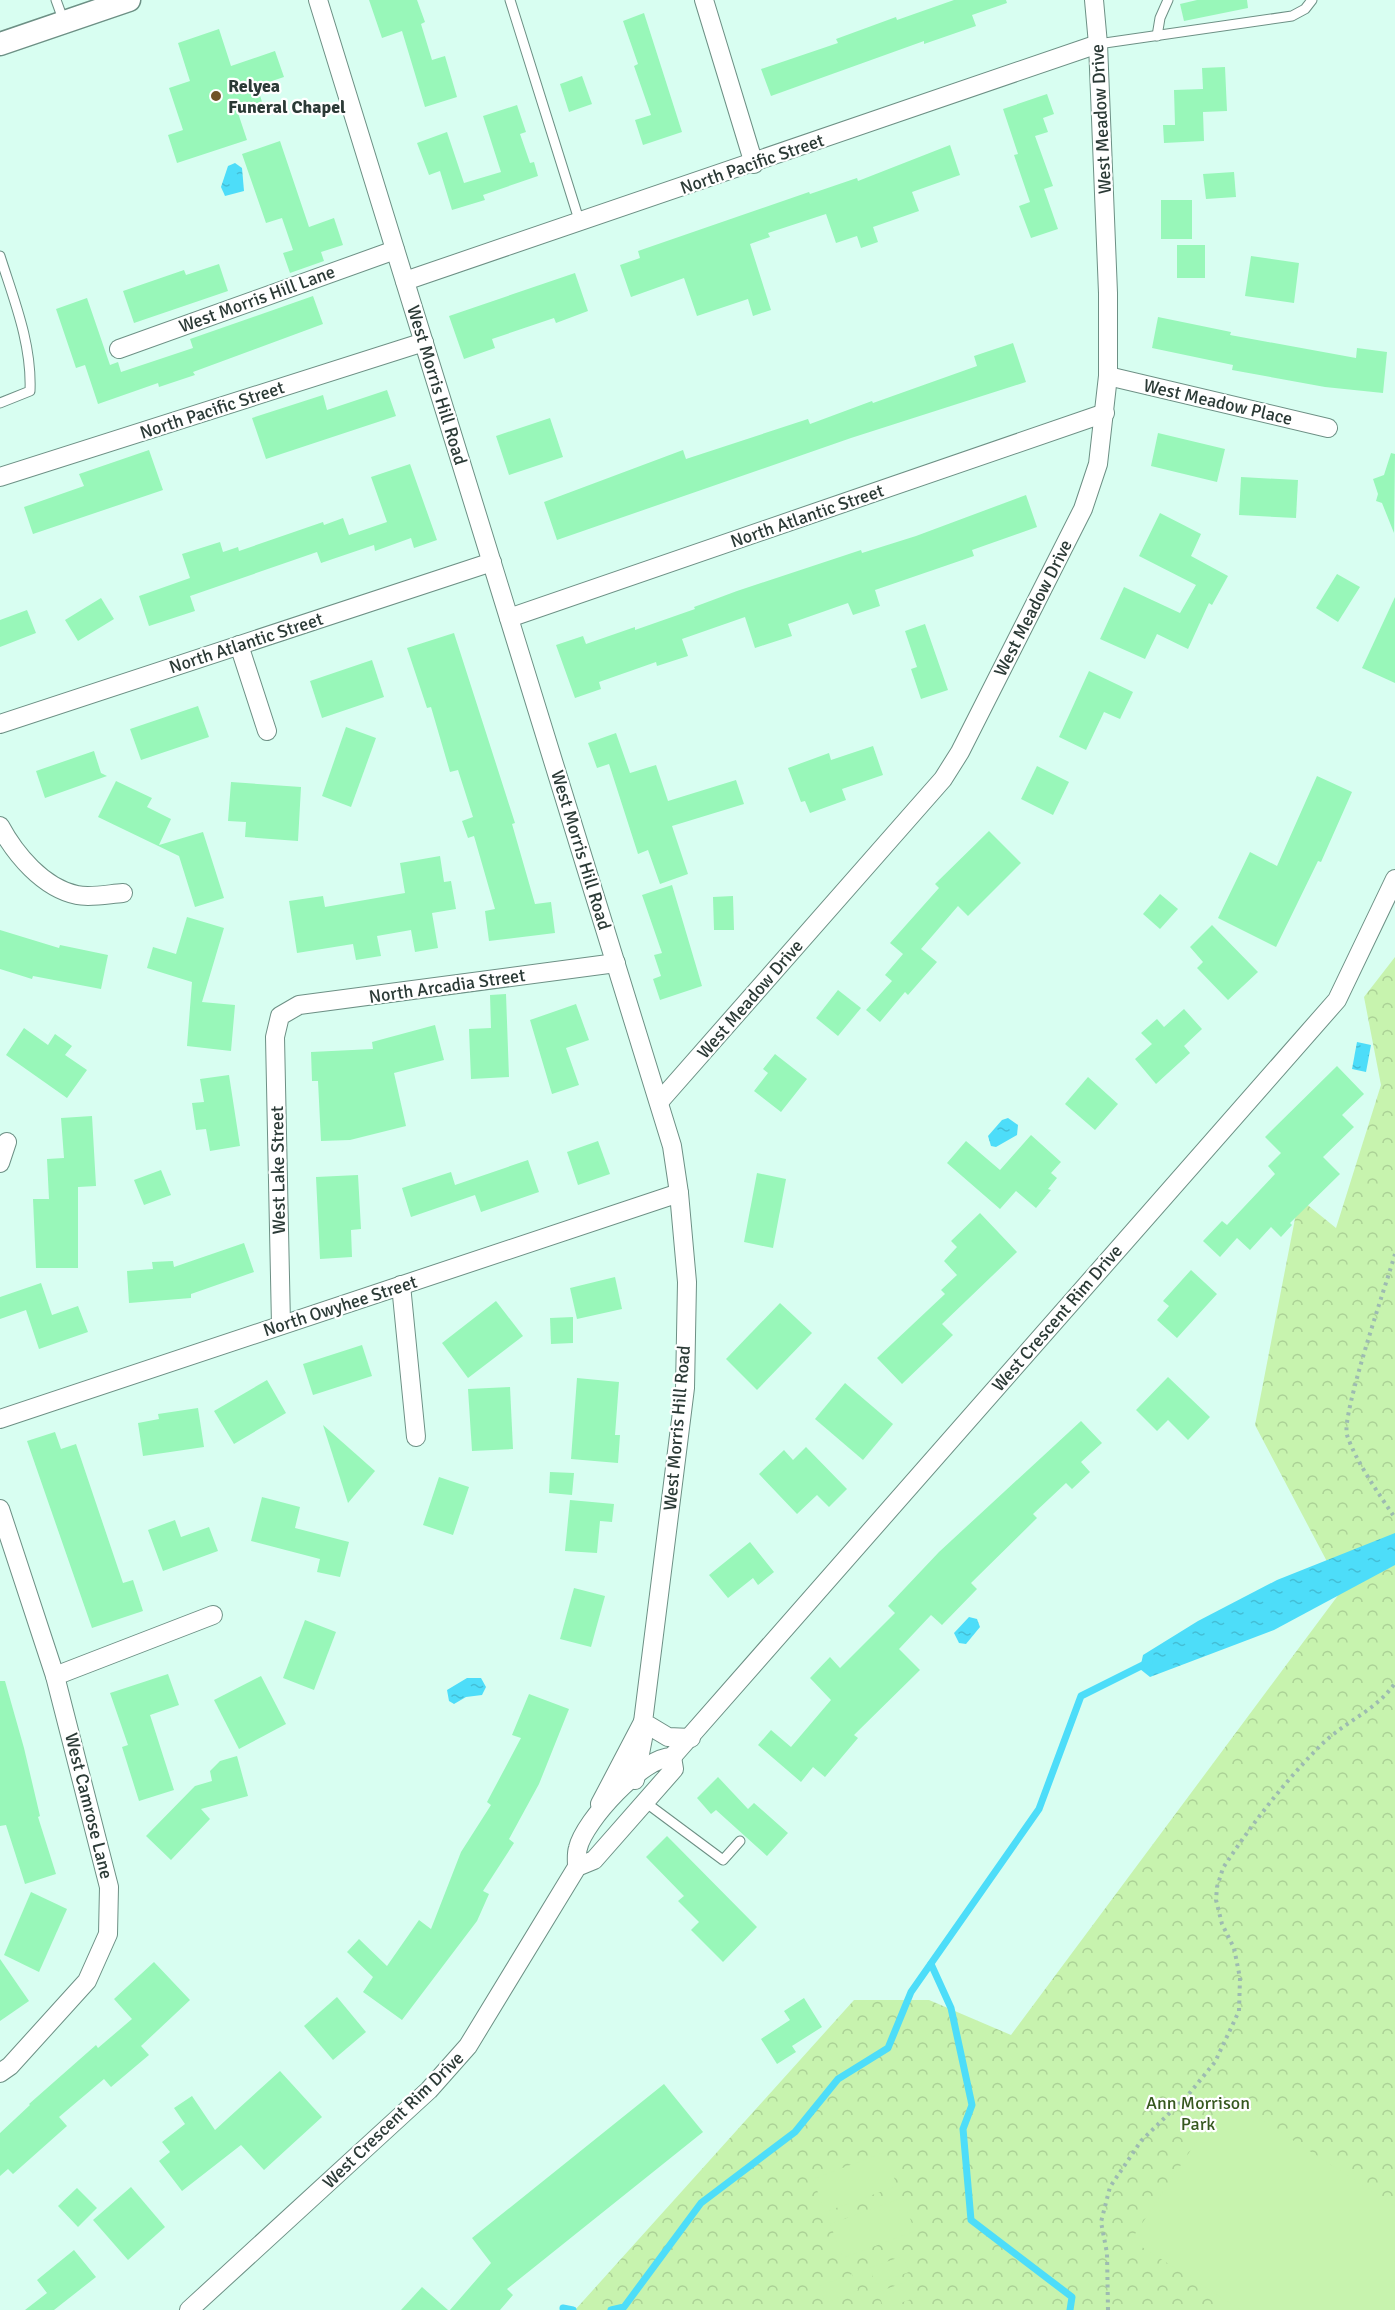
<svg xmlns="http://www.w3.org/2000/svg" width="1395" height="2310" font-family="Signika,sans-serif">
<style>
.park{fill:url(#park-crowns)}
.pitch{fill:#c7f3ae}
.water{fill:url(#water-ripples)}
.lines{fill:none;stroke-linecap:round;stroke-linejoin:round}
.stream{stroke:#4dddf9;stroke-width:7}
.building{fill:#98f7b9}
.service-casing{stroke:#6d9085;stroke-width:11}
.minor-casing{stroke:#6d9085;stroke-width:20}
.tertiary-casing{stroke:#6d9085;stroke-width:25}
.path{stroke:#9dbbb1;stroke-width:4;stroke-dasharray:3 4.5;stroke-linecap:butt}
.service{stroke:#fff;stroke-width:9}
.minor{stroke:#fff;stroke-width:18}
.tertiary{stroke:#fff;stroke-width:22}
.poi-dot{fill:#705327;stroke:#fff;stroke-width:2}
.labels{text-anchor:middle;stroke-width:4.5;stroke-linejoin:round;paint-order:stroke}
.poi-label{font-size:18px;font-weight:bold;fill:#2b3a36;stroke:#fff;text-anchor:start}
.street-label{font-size:18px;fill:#2b3a36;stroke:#fff}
.park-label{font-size:18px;fill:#36581f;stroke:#fff}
</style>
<defs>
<pattern id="park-crowns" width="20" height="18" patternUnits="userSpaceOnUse" patternTransform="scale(1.5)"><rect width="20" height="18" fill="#c7f3ae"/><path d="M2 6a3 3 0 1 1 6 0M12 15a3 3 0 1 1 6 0" fill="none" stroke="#abd196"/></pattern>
<pattern id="water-ripples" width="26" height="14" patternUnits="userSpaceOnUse" patternTransform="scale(1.5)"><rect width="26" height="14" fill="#4dddf9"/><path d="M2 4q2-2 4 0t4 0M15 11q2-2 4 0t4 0" fill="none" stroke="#43bed6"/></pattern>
</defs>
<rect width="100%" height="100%" fill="#d8fef1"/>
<polygon class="park" points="1395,957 1395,2310 575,2310 854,2000 929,2000 1011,2035 1342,1590 1255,1425 1299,1198 1336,1228 1381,1085 1364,997"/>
<g class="pitch">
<polygon points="1226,2097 1395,2206 1395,2310 1241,2310 1131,2240"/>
<polygon points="885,2152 897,2186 825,2212 813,2179"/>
<polygon points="902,2198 915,2231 843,2258 830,2224"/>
<polygon points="903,2256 909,2272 876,2284 869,2268"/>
<polygon points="852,2274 858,2290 825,2303 819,2286"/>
<polygon points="911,2280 917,2297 884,2309 878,2292"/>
</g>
<g class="water">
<polygon points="235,163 242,168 244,191 225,196 221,187 228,166"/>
<polygon points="1357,1042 1371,1045 1366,1072 1352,1069"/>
<polygon points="1008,1118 1018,1125 1017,1135 996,1147 991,1146 988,1136 1002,1120"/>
<polygon points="1395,1533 1395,1565 1274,1630 1150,1677 1140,1669 1143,1655 1198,1621 1277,1580"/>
<polygon points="969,1617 977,1619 980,1627 966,1644 959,1643 954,1633"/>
<polygon points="467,1678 481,1678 486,1687 482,1695 466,1697 454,1704 449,1701 447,1690"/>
</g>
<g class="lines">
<g class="stream">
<polyline points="931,1964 951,2008 972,2105 963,2129 971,2220 1072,2297 1070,2310"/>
<polyline points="563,2308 573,2310"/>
<polyline points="611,2310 624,2307 701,2203 795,2132 838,2079 888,2048 911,1992 1039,1809 1081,1696 1149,1662"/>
</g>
</g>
<g class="building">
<polygon points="369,0 417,0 425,22 421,24 432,60 445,56 457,97 425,107 402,31 382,38"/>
<polygon points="954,0 1006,0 1007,3 972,15 976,26 924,44 924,41 771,96 761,69 838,43 836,39 896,17 897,20"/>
<polygon points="1197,0 1247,0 1248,8 1184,21 1180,4"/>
<polygon points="644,13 682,132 643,145 635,120 651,115 634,66 638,64 623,21"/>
<polygon points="219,29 231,66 275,51 284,77 257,86 263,105 238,113 247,140 177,163 168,135 183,130 169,88 190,81 178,43"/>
<polygon points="1225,67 1227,111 1203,112 1204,141 1164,143 1163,125 1175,125 1174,90 1203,89 1202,68"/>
<polygon points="582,76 592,104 569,112 560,84"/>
<polygon points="1047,94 1054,114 1043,118 1048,132 1035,136 1053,186 1044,189 1058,229 1031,238 1019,206 1030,202 1014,155 1018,154 1003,109"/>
<polygon points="517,105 526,132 520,134 530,163 534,162 538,176 483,195 485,200 452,210 440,171 429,175 417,143 447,132 464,183 501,172 483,116"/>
<polygon points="280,141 309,227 334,218 343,245 321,252 324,261 290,273 283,253 293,250 282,218 266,223 242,154"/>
<polygon points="950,145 960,175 912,192 919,211 873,227 878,242 861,248 857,236 836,243 826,214 768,233 770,237 750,244 771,310 753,316 748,299 697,316 684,278 631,297 620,265 640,258 638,251 809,192 810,194 857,178 858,181"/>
<polygon points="1234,172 1236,197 1206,199 1203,174"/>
<rect x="1161" y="200" width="31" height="39"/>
<rect x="1177" y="245" width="28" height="33"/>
<polygon points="1251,256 1299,263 1294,303 1245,296"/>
<polygon points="219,264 228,291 134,323 123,291 184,270 186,275"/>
<polygon points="575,273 588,311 556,323 554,318 492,339 495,348 464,359 449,316"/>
<polygon points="313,296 323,324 193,372 195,375 159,387 158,383 98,404 85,365 76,368 56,309 87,298 110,365 118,362 121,372 193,348 190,339"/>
<polygon points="1158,317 1231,332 1230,335 1356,358 1357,348 1387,352 1383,393 1325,387 1232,370 1233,365 1152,348"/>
<polygon points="1013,343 1026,382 851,438 557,540 544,502 683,450 686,459 808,419 810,424 872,401 873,403 977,366 974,356"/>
<polygon points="387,390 396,416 266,459 252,418 323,395 327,410"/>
<polygon points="550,418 563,457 509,475 496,436"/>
<polygon points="1158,433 1225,449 1217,482 1151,466"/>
<polygon points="149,450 163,490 33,534 24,507 84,486 79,474"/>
<polygon points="1391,453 1395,454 1394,533 1382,503 1376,501 1378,494 1373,479 1384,475"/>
<polygon points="410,464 437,540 414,548 411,538 375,551 374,545 321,563 317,552 190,596 195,611 149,626 139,596 190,578 182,554 220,542 223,552 238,547 239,551 323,522 324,525 343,518 349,535 387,522 371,477"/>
<polygon points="1241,477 1298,480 1296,518 1239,515"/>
<polygon points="1026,495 1037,527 972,550 974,556 875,590 880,606 853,615 848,603 788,624 792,636 755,648 745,617 682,639 688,656 657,666 656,662 599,682 601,689 575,698 556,645 583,636 586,644 635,627 635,630 695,609 694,607 737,591 861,550 862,553 916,536"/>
<polygon points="1160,513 1201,534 1191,556 1228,576 1212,605 1209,603 1188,649 1157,634 1145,659 1100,639 1124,587 1180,613 1196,585 1139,556"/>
<polygon points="1337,574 1360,587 1338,622 1316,608"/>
<polygon points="1395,597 1395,683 1362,668"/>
<polygon points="101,598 114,619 78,641 65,620"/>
<polygon points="27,610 36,633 0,647 0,620"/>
<polygon points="925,624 948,690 921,699 911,669 917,667 905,631"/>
<polygon points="454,633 515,823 512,824 535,904 551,902 555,933 489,941 485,911 495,909 474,836 468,838 462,821 473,817 458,770 450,772 431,707 427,708 407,648"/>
<polygon points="372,660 384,697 322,718 310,681"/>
<polygon points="1089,671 1133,692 1120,719 1104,712 1086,750 1059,737"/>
<polygon points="198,706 209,737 141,760 130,729"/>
<polygon points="346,727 376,738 351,807 322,796"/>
<polygon points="616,733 630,773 656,765 668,801 736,780 744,804 672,826 688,874 660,884 648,850 638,854 609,764 597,768 588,743"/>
<polygon points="873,746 883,775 842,789 846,800 810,813 805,801 801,802 788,768 829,753 831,760"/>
<polygon points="94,751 101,773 107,776 45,798 36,771"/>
<polygon points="1037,766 1069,782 1053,815 1021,799"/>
<polygon points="1317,776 1352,792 1321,862 1318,861 1276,947 1218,918 1250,852 1277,866"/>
<polygon points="116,781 152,798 147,807 171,819 159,845 203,832 224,898 195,907 179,856 98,817"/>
<polygon points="231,782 301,787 298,841 245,837 246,822 228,821"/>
<polygon points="989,831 1021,863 968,916 958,906 921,949 937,962 908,995 905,992 880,1022 866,1010 892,981 885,975 903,954 890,943 939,888 935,884"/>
<polygon points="440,856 444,882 451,881 456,909 432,913 438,948 415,952 411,930 377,936 381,956 356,960 353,944 297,953 289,901 323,896 325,907 405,893 400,863"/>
<polygon points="672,885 702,986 660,1000 653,979 661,976 654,955 662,953 642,895"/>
<polygon points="1160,894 1178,909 1160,929 1143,914"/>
<polygon points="733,896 734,930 714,930 713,897"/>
<polygon points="187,917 224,928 202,1002 235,1005 231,1051 187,1046 192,982 147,968 153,947 176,954"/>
<polygon points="1212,925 1258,972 1228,1000 1197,968 1203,962 1190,947"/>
<polygon points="0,930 59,948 60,945 108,955 101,989 33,976 32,979 0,969"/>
<polygon points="838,990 861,1008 838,1036 816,1018"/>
<polygon points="506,994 509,1077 471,1079 469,1029 491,1028 490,995"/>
<polygon points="576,1004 589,1040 566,1048 579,1085 552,1094 530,1020"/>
<polygon points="1184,1009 1202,1029 1184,1046 1190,1053 1156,1084 1135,1059 1152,1044 1141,1033 1157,1019 1164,1027"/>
<polygon points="435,1025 444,1060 394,1073 406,1126 350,1140 321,1141 318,1081 312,1081 311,1052 373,1049 372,1042"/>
<polygon points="24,1028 48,1045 55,1034 72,1046 65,1055 87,1070 67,1098 6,1055"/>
<polygon points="775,1054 807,1079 781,1112 754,1091 768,1073 763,1069"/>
<polygon points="1337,1066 1364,1094 1342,1115 1354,1127 1323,1157 1340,1174 1290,1223 1292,1225 1281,1237 1271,1227 1250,1250 1237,1238 1220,1257 1203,1241 1222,1221 1227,1225 1275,1174 1268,1166 1281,1153 1265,1137"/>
<polygon points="229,1075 240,1146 210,1151 206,1129 196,1130 192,1103 204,1102 200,1079"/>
<polygon points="1088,1077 1118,1104 1095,1130 1065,1104"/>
<polygon points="92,1116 96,1186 78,1187 78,1268 36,1268 33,1199 49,1199 47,1159 64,1158 61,1118"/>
<polygon points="1031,1135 1061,1162 1051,1173 1057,1178 1048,1189 1051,1190 1036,1208 1016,1191 1000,1209 947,1163 966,1141 1000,1170"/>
<polygon points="598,1141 610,1174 578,1185 567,1152"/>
<polygon points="528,1160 539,1192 481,1212 475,1195 411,1217 402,1188 451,1172 455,1185"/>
<polygon points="161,1170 171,1195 144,1205 134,1180"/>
<polygon points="757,1173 786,1179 773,1248 744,1242"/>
<polygon points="358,1175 361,1229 351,1230 352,1257 320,1259 316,1177"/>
<polygon points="980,1213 1017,1252 942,1324 953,1335 902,1384 877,1358 945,1294 941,1290 957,1275 944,1261 957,1247 951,1241"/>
<polygon points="244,1243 254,1272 191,1294 191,1298 129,1303 127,1271 153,1269 152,1262 173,1261 174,1267"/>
<polygon points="1191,1270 1217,1294 1177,1338 1157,1320 1169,1306 1163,1301"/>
<polygon points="615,1277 622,1309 577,1319 570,1288"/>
<polygon points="41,1283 52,1315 78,1306 88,1332 39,1349 26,1310 0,1319 0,1297"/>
<polygon points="496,1301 523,1336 468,1378 442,1343"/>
<polygon points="780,1303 812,1333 757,1390 726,1359"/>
<polygon points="573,1317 573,1343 551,1344 550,1318"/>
<polygon points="362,1345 372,1376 313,1395 303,1364"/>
<polygon points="1168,1377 1210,1417 1188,1440 1168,1420 1157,1431 1136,1410"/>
<polygon points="577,1378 619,1382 615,1435 620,1435 618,1463 571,1459"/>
<polygon points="267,1380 286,1413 234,1444 214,1411"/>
<polygon points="845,1383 893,1424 863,1460 815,1419"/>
<polygon points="510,1387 513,1449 472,1451 468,1389"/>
<polygon points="198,1408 204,1447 143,1456 138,1423 159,1419 158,1414"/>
<polygon points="1081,1421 1102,1443 1081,1462 1090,1472 1072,1489 1066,1483 1033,1514 1037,1518 971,1583 977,1589 942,1625 931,1615 899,1649 920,1670 854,1735 858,1738 825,1777 813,1767 801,1782 758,1745 771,1730 791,1747 831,1700 810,1678 830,1657 840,1668 895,1613 888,1606 939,1552"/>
<polygon points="323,1425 375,1471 348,1503"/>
<polygon points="55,1432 61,1449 76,1444 123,1583 133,1580 143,1611 92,1628 27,1441"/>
<polygon points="806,1447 847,1489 829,1507 817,1495 797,1514 759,1474 784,1450 793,1460"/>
<polygon points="550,1472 574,1473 572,1495 549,1493"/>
<polygon points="439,1477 469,1487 453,1535 423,1525"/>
<polygon points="262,1497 300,1507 295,1528 349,1542 340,1577 317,1572 320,1559 251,1541"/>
<polygon points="570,1500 614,1504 612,1522 600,1521 597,1553 565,1551"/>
<polygon points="175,1520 181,1537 209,1527 218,1551 163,1571 148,1530"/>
<polygon points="750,1542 774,1572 758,1585 753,1578 728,1598 709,1575"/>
<polygon points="574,1588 605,1596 591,1647 560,1639"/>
<polygon points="305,1620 336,1632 314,1690 283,1678"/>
<polygon points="168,1674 179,1705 150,1715 174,1790 139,1801 122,1747 128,1745 110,1693"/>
<polygon points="261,1676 286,1724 239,1749 214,1700"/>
<polygon points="0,1681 5,1681 24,1748 40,1816 38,1817 56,1874 25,1884 6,1825 0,1826"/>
<polygon points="529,1694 569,1709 539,1784 509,1839 514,1843 483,1891 489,1894 477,1921 402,2020 363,1992 373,1977 347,1952 359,1939 387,1966 419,1920 431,1929 461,1852 491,1805 487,1802 521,1738 512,1735"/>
<polygon points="237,1756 248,1796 201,1809 210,1819 171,1860 146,1836 195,1786 212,1781 210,1771 220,1761"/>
<polygon points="718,1777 748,1809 754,1803 788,1833 767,1856 716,1810 711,1814 697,1798"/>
<polygon points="667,1836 757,1927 723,1962 691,1930 699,1922 678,1901 684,1896 646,1857"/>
<polygon points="31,1892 67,1909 39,1972 4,1955"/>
<polygon points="0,1959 29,2001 0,2021"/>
<polygon points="154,1962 190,2000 141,2046 149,2055 111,2087 104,2079 59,2117 67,2126 13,2174 8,2169 0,2176 0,2133 30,2105 29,2104 96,2045 98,2048 132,2019 114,1999"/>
<polygon points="337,1997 366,2032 333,2060 304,2026"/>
<polygon points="804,1998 822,2027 792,2046 796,2052 777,2064 761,2039 790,2020 784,2011"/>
<polygon points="280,2071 322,2117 264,2170 241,2145 182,2191 159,2161 170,2152 162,2142 185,2124 174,2108 192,2096 215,2130"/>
<polygon points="664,2084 703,2132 507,2289 513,2295 500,2310 450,2310 491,2263 472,2238"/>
<polygon points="131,2187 165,2227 128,2260 93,2220"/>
<polygon points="77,2188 97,2208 78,2227 58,2206"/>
<polygon points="74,2250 96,2277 54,2310 25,2310 47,2293 37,2280"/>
<polygon points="422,2287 448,2310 401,2310"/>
</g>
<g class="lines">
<defs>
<g id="service">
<polyline points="56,0 64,22"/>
<polyline points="510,0 580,223"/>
<polyline points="1157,36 1160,18 1168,0"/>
<polyline points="1098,44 1292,16 1305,9 1312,0"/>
<path d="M0,256C14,300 32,344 30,391L0,403"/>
<polyline points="645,1802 723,1860 740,1841"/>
</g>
<g id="minor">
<polyline points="318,0 672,1146 679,1193 687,1282 685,1388 643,1722 668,1737 691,1738"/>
<polyline points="704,0 754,164"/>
<polyline points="405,281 1098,44"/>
<polyline points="119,349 395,250"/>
<polyline points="1108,376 1328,428"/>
<polyline points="0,477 424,342"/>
<polyline points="509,618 1105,413"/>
<polyline points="239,645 267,731"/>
<polyline points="0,724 492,562"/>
<path d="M0,826C15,854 43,888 77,895C90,898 109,894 123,893"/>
<polyline points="659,1102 943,779 960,752 1083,509 1098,464 1108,376 1108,293 1098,44 1094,0"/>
<polyline points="0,1163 7,1142"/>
<polyline points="401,1285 416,1437"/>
<polyline points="281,1325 275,1037 280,1016 299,1005 616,963"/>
<polyline points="0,1419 679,1193"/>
<polyline points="0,1509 55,1676 109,1887 108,1934 87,1981 10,2066 0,2073"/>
<polyline points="55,1676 213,1615"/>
<polyline points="672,1757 1337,1000 1395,879"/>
<polyline points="600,1804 643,1722 643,1738 635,1780"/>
<path d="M189,2310L429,2090L468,2046L577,1867C577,1861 576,1854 578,1848C584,1821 644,1756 672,1757L674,1769L594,1860L577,1867"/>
</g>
<polyline id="tertiary" points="0,44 129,0"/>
</defs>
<use href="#service" class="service-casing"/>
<use href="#minor" class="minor-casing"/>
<use href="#tertiary" class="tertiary-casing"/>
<g class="path">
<path d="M1395,1254C1387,1282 1341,1415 1347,1435C1356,1462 1379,1494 1395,1518"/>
<path d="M1108,2310L1107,2253L1101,2222L1110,2187L1141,2141L1188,2095L1215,2062L1239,2011L1240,1978L1234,1948L1222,1924L1216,1900L1217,1887L1223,1868C1251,1825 1285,1781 1321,1745C1343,1723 1378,1709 1395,1683"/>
</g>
<use href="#service" class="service"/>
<use href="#minor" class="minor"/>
<use href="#tertiary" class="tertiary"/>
</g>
<circle class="poi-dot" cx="216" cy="96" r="6"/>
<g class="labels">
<g class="poi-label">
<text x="228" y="92">Relyea<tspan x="228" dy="21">Funeral Chapel</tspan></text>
</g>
<g class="street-label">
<text transform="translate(1101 119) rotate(-93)" y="6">West Meadow Drive</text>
<text transform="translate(752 164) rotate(-19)" y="6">North Pacific Street</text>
<text transform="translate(257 299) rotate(-20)" y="6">West Morris Hill Lane</text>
<text transform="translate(437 385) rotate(73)" y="6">West Morris Hill Road</text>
<text transform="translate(1218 402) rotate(13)" y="6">West Meadow Place</text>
<text transform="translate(212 410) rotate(-18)" y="6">North Pacific Street</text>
<text transform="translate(807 516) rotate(-19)" y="6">North Atlantic Street</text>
<text transform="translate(1033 608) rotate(-63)" y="6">West Meadow Drive</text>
<text transform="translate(246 643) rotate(-18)" y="6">North Atlantic Street</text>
<text transform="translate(581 850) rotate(73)" y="6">West Morris Hill Road</text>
<text transform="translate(447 986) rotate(-8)" y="6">North Arcadia Street</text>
<text transform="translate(750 999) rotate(-49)" y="6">West Meadow Drive</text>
<text transform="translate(278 1170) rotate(-91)" y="6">West Lake Street</text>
<text transform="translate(340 1306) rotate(-18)" y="6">North Owyhee Street</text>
<text transform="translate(1057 1318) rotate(-49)" y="6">West Crescent Rim Drive</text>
<text transform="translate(677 1428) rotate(-85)" y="6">West Morris Hill Road</text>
<text transform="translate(89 1806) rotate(76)" y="6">West Camrose Lane</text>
<text transform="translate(393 2120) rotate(-44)" y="6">West Crescent Rim Drive</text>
</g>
<g class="park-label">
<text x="1198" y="2109">Ann Morrison<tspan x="1198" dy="21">Park</tspan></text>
</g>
</g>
</svg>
